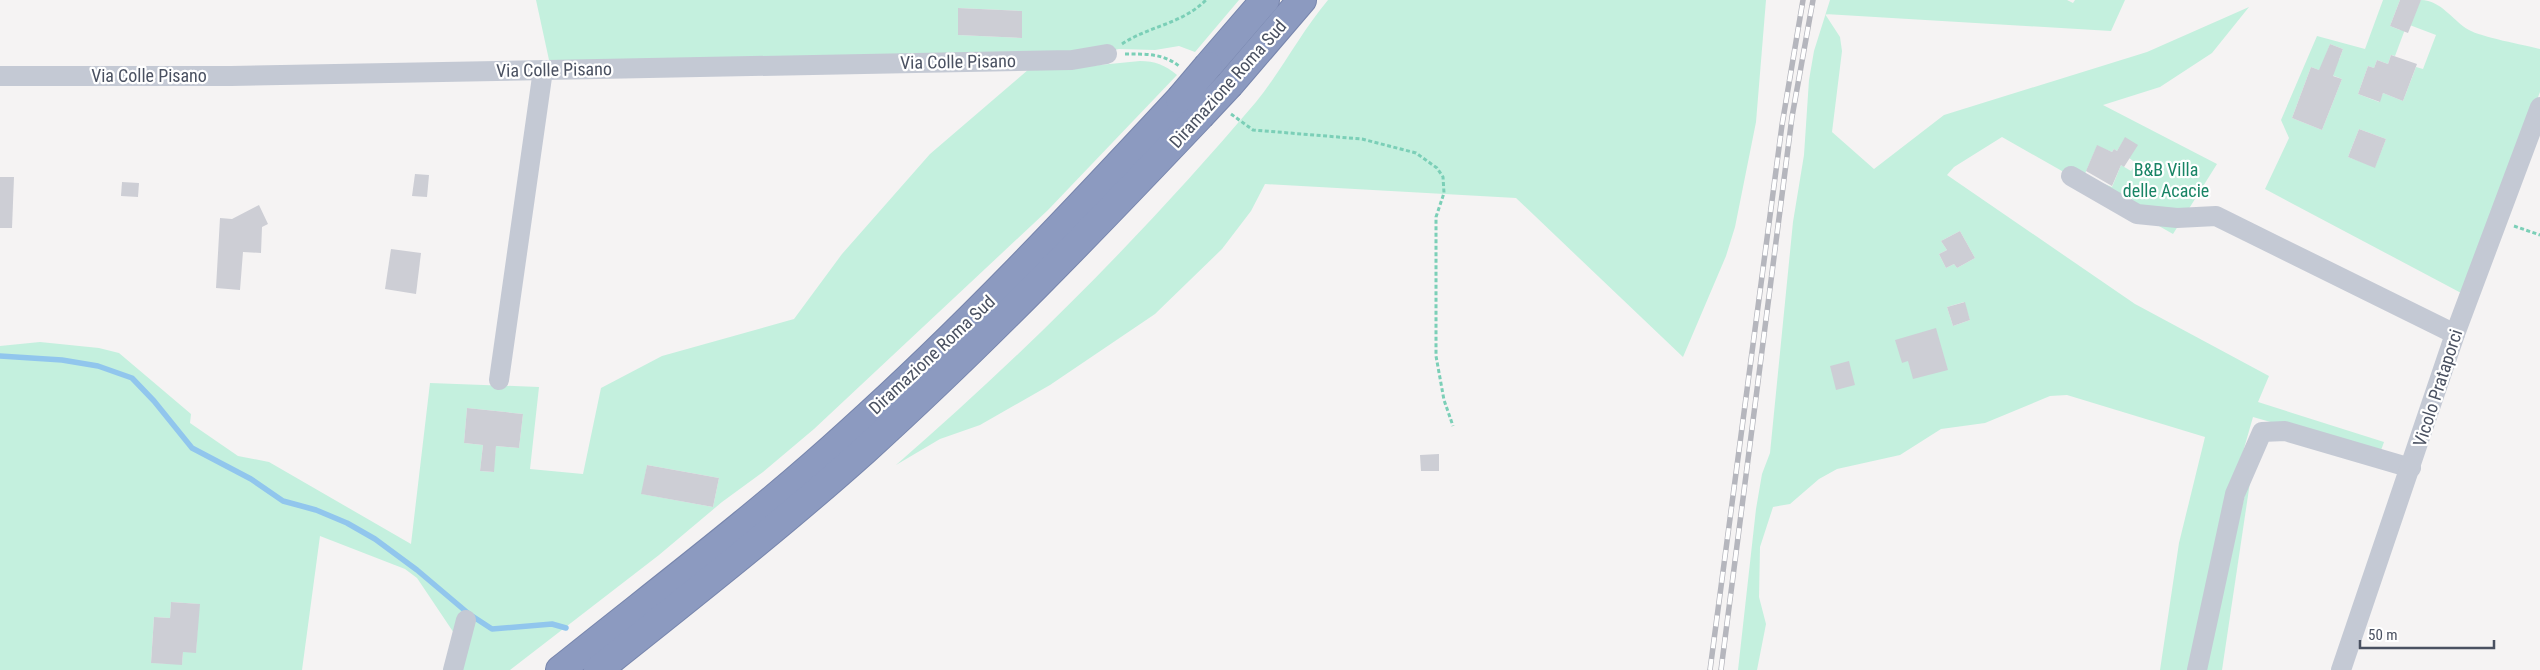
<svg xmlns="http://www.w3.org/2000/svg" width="2540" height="670" font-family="'Roboto Condensed',sans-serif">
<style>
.green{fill:#c4f0de;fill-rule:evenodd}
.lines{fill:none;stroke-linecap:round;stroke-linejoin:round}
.stream{stroke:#91c6ed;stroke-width:5.5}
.building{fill:#cdced5}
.highway-casing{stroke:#7785ac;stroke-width:30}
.path{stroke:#7bcfb7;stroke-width:3;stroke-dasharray:4 2.5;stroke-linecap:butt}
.minor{stroke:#c4c9d4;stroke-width:20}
.highway{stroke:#8c9ac0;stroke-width:28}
.rail-casing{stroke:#b5b6bd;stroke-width:5.5}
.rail{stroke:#fff;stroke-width:4;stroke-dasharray:11;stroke-linecap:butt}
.highway-bridge-casing{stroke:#7785ac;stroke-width:30;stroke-linecap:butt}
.highway-bridge{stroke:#8c9ac0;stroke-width:28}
.labels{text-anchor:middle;stroke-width:4.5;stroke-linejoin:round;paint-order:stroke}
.street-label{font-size:18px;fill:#4a5161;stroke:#fff}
.park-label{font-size:18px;fill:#198465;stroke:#fff}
</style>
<rect width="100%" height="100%" fill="#f5f3f3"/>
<g class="green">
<path d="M536,0H1239L1195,52L1179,46L1155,50L1119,49L1099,53L747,60H549ZM958,8L1022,11V38L958,35Z"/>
<path d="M1328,0H1766L1756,122L1735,227L1726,256L1683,357L1516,198L1265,184L1251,211L1222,249L1155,314L1050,385L980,425L940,439L896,465C1024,354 1146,232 1256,102C1282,70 1301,32 1328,0Z"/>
<path d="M1830,0H2067L2073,3L2075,0H2125L2111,31L1825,14L1840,37L1842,51L1832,132L1874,169L1944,115L2147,52L2249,7L2212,53L2160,87L2103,105L2217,164L2173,234L2002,137L1954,167L1947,175L2135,304L2269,376L2258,402L2384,442L2380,453L2253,417L2215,550L2193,670H2160L2179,543L2205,437L2067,395L2050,396L1985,423L1941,429L1900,455L1837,469L1819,479L1790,504L1773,507L1760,547L1759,597L1766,624L1757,670H1738L1756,509L1762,474L1770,453L1793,222L1804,155L1809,80L1814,51ZM2125,138L2129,158L2136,163L2131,171L2121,165L2112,187L2084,176L2097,146L2112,152L2114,149L2117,151ZM1960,231L1975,258L1957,268L1954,264L1946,268L1939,254L1947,250L1941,241ZM1964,302L1970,320L1953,326L1947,307Z"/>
<path d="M2383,0H2400L2390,26L2400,30L2421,0C2441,0 2453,21 2469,30C2481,37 2524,45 2540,49V92L2463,294L2265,189L2289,138L2281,120L2317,36L2365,49ZM2407,24L2436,35L2423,69L2416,67L2403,101L2383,93L2379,102L2358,94L2368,66L2374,68L2377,60L2388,64L2391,55L2395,56ZM2330,44L2343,49L2339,60L2326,55ZM2311,67L2342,79L2322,130L2292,118ZM2359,129L2386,139L2375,167L2348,157Z"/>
<path d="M1140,61C1155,61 1165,65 1177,75L1048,210L814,429L763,472L722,502L659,555L510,670H458L464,648L417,578L405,569L320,536L302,670H0V346L40,342L99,348L119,353L191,414L190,423L238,456L269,462L411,544L430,383L539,387L530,469L583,474L601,388L662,356L794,319L842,254L930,154L1029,69L1069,68ZM467,408L523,414L519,448L496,446L493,472L480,471L483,445L464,443ZM647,465L719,478L713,507L642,494ZM171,602L199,604L196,652H183L182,664L151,663L154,617L170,618Z"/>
<polygon points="2253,462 2222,670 2204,670 2224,580"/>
</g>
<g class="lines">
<polyline class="stream" points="0,356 62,360 98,366 132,378 154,401 192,448 251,479 283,501 316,510 347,523 375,539 417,570 469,614 492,629 552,624 566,628"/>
</g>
<g class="building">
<polygon points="2400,0 2421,0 2408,33 2390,26"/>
<polygon points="958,8 1022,11 1022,38 958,35"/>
<polygon points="2330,44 2343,49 2333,76 2342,79 2322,130 2292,118 2311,67 2319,70"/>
<polygon points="2391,55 2417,64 2403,101 2383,93 2380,102 2358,94 2368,66 2374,68 2377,60 2388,64"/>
<polygon points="2359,129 2386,139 2375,168 2348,157"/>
<polygon points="2125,137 2138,145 2124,167 2121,165 2112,186 2086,171 2097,145 2112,152 2114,149 2117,151"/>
<polygon points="415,174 429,175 427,197 412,196"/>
<polygon points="0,177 14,177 12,228 0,228"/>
<polygon points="122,182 139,183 138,197 121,196"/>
<polygon points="259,205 268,224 262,227 261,253 243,252 240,290 216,288 220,218 232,219"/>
<polygon points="1960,231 1975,258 1957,268 1954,264 1946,268 1939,254 1947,250 1941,241"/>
<polygon points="391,249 421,253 416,294 385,289"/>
<polygon points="1965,302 1970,320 1953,326 1947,307"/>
<polygon points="1936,328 1948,370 1913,379 1908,361 1902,363 1895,340"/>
<polygon points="1849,361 1855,385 1836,390 1830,366"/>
<polygon points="467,408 523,414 519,448 496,446 494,472 480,471 483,445 464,443"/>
<polygon points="1439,454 1439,471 1421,471 1420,455"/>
<polygon points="647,465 719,478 713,507 641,494"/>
<polygon points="171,602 200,604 196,653 183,652 182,665 151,663 154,617 170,618"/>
</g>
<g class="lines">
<defs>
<g id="highway">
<polyline points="1208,66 1265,0"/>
<polyline points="1230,84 1302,0"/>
<path d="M560,670C657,592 757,517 849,433C966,328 1073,214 1180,99"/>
<path d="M598,670C688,598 779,527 865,450C982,344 1091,231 1200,116"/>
</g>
</defs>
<use href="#highway" class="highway-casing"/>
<g class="path">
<path d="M1122,44C1149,26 1182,24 1206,0"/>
<path d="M1125,54C1145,54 1164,53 1180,67"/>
<polyline points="1231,114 1253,130 1362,139 1416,153 1437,168 1443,177 1444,193 1436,217 1436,356 1444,400 1453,426"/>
<polyline points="2514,226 2540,235"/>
</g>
<g class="minor">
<polyline points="0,76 231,76 1072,60 1107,54"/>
<polyline points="2071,176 2137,214 2177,218 2216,216 2455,334"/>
<polyline points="499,380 543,70"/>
<polyline points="453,670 466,620"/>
<polyline points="2197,670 2235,494 2262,432 2285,431 2411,468"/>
<polyline points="2341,670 2455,334 2540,107"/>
</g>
<use href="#highway" class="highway"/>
<defs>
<g id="rail">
<polyline points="1710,670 1782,125 1803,0"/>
<polyline points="1721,670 1792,117 1813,0"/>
</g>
</defs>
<use href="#rail" class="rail-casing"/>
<use href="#rail" class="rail"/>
<defs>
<g id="highway-bridge">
<polyline points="1180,99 1208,66"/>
<polyline points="1200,116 1230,84"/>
</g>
</defs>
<use href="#highway-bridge" class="highway-bridge-casing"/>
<use href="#highway-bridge" class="highway-bridge"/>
</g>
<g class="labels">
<g class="street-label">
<text transform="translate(958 62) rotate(-1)" y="6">Via Colle Pisano</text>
<text transform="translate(554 70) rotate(-1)" y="6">Via Colle Pisano</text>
<text x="149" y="82">Via Colle Pisano</text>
<text transform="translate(1228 84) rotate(-48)" y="6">Diramazione Roma Sud</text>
<text transform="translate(932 355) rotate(-43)" y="6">Diramazione Roma Sud</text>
<text transform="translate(2438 388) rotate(-72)" y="6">Vicolo Prataporci</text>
</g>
<g class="park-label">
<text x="2166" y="176">B&amp;B Villa<tspan x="2166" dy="21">delle Acacie</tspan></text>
</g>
</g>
<path d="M2360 640v8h134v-8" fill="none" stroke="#4a5161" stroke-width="2.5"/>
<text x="2368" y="640" font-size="15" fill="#4a5161" stroke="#ffffff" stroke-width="4" paint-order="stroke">50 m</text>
</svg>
